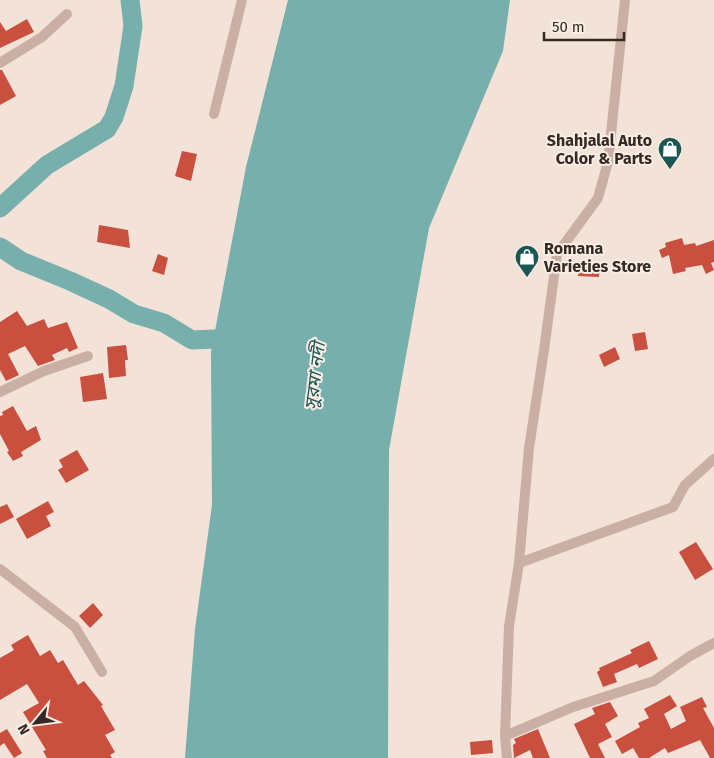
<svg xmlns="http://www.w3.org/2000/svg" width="714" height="758" font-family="'Fira Sans','Noto Sans Bengali',sans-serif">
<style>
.water{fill:#76afab}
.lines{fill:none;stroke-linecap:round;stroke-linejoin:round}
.river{stroke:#76afab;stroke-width:19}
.building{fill:#c94f3e}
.minor{stroke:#cab0a4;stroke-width:10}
.labels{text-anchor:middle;stroke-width:4;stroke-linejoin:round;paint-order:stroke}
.poi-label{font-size:16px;font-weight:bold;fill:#352926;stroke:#f9ede4;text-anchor:end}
.water-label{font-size:18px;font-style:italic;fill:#1a5754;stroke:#f9ede4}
</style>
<rect width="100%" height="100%" fill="#f2e2d8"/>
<polygon class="water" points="288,0 510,0 503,51 429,228 389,450 388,758 185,758 195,629 212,505 211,352 246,167"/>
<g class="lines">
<g class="river">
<polyline points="0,208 47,165 107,129 114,117 124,86 133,26 130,0"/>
<polyline points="0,247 21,261 70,281 109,299 134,314 164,323 192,340 239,338"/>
</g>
</g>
<g class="building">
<polygon points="27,19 34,32 0,48 0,22 6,31"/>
<polygon points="0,70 2,70 16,96 0,105"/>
<polygon points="182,151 197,154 191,181 175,176"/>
<polygon points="99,225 128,230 130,248 97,242"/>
<polygon points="682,238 684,245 695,243 696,246 714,240 714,262 711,263 714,270 706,274 702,265 685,268 686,271 673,274 669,255 662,258 659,250 666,247 665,243"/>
<polygon points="158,254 168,258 164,275 152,271"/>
<polygon points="578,264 600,264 599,277 578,276"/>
<polygon points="17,311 27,326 44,319 48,328 67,322 78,348 69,352 67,348 52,355 55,360 38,366 25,346 8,354 19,375 6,381 0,370 0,322"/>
<polygon points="645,332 648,349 635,351 632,334"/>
<polygon points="126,345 128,360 125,360 126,376 109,378 107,347"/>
<polygon points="615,347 620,359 604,367 599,355"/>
<polygon points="103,373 107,399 83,402 80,377"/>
<polygon points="13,406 27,431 36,426 41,440 21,452 23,456 13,461 7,452 9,451 0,434 0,416 3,415 2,412"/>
<polygon points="77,450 89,470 66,483 58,470 63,467 59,460"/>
<polygon points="48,501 54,512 46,516 51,526 27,539 16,519"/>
<polygon points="7,504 14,517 0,524 0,507"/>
<polygon points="696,542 713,569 695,580 679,552"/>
<polygon points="93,603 103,615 90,628 79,616"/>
<polygon points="28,635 40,656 50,650 58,663 63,660 78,685 84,681 103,705 101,706 115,730 105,735 115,752 110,755 112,758 47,758 43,751 46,750 23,712 39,703 27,684 0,700 0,658 14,650 11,645"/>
<polygon points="649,641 658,659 639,668 637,664 614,674 617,682 603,687 597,672 600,670 599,668 632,653 630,650"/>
<polygon points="670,695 677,706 664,714 671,729 686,721 680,707 702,697 707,707 703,708 714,728 714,758 710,758 700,740 668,753 665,748 649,758 639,758 633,748 622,754 615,741 640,727 638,723 649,718 644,709"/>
<polygon points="610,702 618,716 605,724 612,737 598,744 605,758 590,758 574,724 595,714 592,708"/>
<polygon points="7,729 22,753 14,758 4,743 0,746 0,733"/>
<polygon points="538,729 550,758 533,758 530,750 514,758 513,745 516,743 514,739"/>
<polygon points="492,740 493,753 471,755 470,742"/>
</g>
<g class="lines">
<g class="minor">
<polyline points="0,63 42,37 67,14"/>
<polyline points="214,114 242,0"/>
<polyline points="0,392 44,371 88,356"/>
<polyline points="519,563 673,507 685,485 714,459"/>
<polyline points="0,569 75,627 102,672"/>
<polyline points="505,736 573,707 654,681 690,656 714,643"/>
<polyline points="507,758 505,736 509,626 519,563 529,448 544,350 557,254 598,198 608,162 625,0"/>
</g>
</g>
<defs>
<symbol id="shop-pin" viewBox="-11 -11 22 30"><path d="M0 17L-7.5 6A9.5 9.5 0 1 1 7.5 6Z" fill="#1a5754" stroke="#f9ede4"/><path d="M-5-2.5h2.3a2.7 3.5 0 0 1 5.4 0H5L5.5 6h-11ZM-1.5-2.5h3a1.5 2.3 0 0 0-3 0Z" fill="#fff"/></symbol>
</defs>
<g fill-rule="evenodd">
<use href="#shop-pin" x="656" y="135" width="28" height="38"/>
<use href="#shop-pin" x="513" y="243" width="28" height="38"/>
</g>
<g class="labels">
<g class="poi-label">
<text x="652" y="146">Shahjalal Auto<tspan x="652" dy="18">Color &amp; Parts</tspan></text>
<text x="544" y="254" text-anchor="start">Romana<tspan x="544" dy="18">Varieties Store</tspan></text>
</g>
<g class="water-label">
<text transform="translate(315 376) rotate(-83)" y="6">সুরমা নদী</text>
</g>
</g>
<g transform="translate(35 723) rotate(241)" stroke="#f9ede4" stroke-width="4" paint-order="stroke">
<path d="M0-4L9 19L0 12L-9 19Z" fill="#352926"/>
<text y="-8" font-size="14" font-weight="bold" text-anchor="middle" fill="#352926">N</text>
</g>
<path d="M544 32v8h80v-8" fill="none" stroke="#352926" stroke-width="2.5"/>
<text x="552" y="32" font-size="15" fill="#352926" stroke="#f9ede4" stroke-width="4" paint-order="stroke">50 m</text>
</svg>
